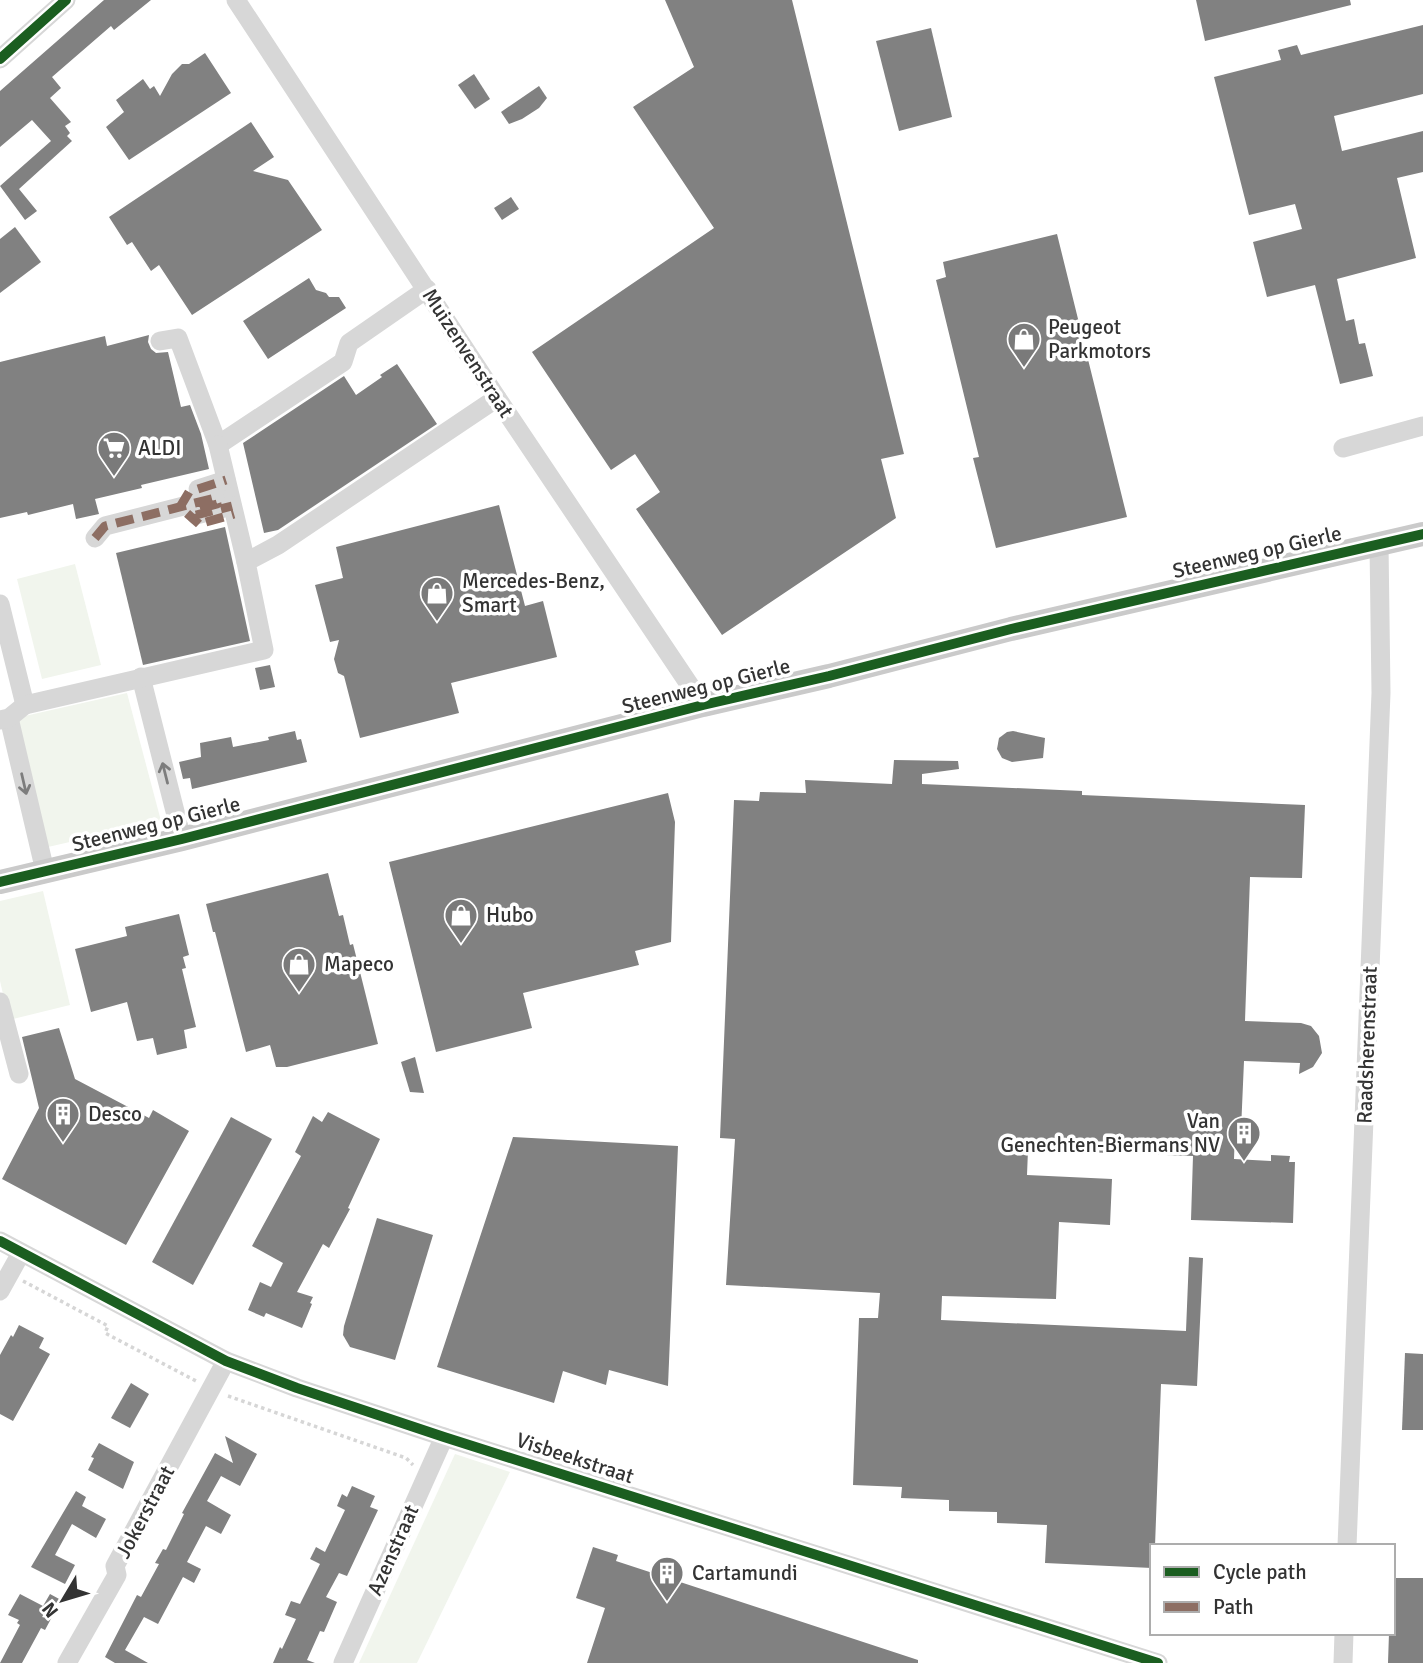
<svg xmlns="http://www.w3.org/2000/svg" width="1423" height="1663" font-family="Signika,sans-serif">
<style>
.green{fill:#f1f5ed}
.building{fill:#818181}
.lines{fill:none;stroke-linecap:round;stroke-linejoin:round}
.path{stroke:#d6d6d6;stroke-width:3.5;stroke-dasharray:3.5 3.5;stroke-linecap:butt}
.minor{stroke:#d7d7d7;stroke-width:19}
.major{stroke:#cacaca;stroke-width:24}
.quiet{stroke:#8d6e63;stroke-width:9;stroke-dasharray:18 9;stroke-linecap:butt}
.cycleway-casing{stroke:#fff;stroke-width:15}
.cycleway{stroke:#1b5e20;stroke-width:10}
.oneway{stroke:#7d7d7d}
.labels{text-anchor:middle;stroke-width:7;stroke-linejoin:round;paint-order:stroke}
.poi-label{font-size:21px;fill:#333;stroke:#fff;text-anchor:start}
.street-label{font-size:21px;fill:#333;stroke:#fff}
</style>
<rect width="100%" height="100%" fill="#fff"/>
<g class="green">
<polygon points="75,564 101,665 42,679 17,579"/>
<polygon points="127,693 161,821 48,847 16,718"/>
<polygon points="43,891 70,1005 9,1020 0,981 0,901"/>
<polygon points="455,1454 510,1472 417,1663 359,1663"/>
</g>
<g class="building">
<polygon points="104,0 151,0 114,30 111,26 52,77 61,88 50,98 71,122 65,126 70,133 67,136 72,141 19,189 37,211 25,220 0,186 51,141 32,120 0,147 0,91"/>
<polygon points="665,0 792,0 904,454 881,459 896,518 722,635 636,509 660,492 635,454 611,470 532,352 714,228 633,107 694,67"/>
<polygon points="1196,0 1350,0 1351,5 1205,41"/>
<polygon points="1423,25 1423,94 1334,116 1342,151 1423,131 1423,172 1397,178 1416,258 1337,279 1346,321 1354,319 1359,344 1365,343 1373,376 1340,384 1315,285 1267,297 1253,242 1302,229 1295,204 1249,215 1214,77 1281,60 1278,50 1297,45 1301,55"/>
<polygon points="931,28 952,117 899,131 876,41"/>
<polygon points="205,53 231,93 129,160 106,127 124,112 116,100 143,79 150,89 154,86 160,96 172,74 182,64 189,64"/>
<polygon points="474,74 490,99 475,109 458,85"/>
<polygon points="539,86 547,98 539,108 522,119 509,124 501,112"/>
<polygon points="251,122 274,157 253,171 288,180 322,230 192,315 159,265 151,271 132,242 127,245 109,217"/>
<polygon points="511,197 519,209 502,220 494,208"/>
<polygon points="15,227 41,262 0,293 0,239"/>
<polygon points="1057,234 1127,517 996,548 973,458 979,457 936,280 946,277 943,262"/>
<polygon points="309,278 316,290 326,293 329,297 339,297 346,308 268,359 243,321"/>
<polygon points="149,335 148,342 151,349 156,353 168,352 181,407 190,405 201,434 209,469 141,485 142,488 95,499 99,514 76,519 73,504 28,515 27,512 0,518 0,362 105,336 107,346"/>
<polygon points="397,364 437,424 278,530 264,533 243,443 344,376 356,395 382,377 380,375"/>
<polygon points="499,505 525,606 543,601 557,657 451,683 459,713 360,738 344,676 338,673 334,659 339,640 330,642 315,585 343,578 336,547"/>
<polygon points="225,527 250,641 143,665 116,553"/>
<polygon points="270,665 275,687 260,690 255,668"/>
<polygon points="295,731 297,740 301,739 307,762 192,789 190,778 183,779 179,762 201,757 200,743 231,737 233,747 269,740 268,737"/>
<polygon points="1013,731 1045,738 1043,758 1012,762 1002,758 997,749 999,738 1007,732"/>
<polygon points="894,760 958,761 959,769 922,774 922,784 1082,791 1082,795 1305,805 1302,878 1250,877 1245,1021 1301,1023 1311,1026 1319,1036 1322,1053 1313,1067 1299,1074 1300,1063 1244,1061 1241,1130 1235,1130 1234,1159 1271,1161 1271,1155 1290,1156 1289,1162 1295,1162 1293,1223 1191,1220 1193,1156 1028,1150 1027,1175 1112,1179 1110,1225 1059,1222 1056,1299 942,1296 941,1320 1186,1331 1189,1257 1203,1258 1197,1386 1161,1384 1155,1546 1152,1546 1152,1568 1045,1563 1047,1525 997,1523 997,1512 949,1511 949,1500 901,1498 902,1487 853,1485 859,1318 878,1318 880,1293 726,1285 735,1139 720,1138 734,800 759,801 760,792 806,793 805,780 892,784"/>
<polygon points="668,793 675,822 671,942 635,951 639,965 523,993 532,1028 436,1052 389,862"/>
<polygon points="328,873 339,916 343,915 350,945 353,944 378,1044 287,1067 276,1067 270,1045 246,1052 215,932 213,932 206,904"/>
<polygon points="179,914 189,955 183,957 186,968 182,969 196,1027 184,1030 187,1048 157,1055 153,1038 137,1041 127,1002 91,1012 75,949 127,936 125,927"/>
<polygon points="59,1028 75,1079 149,1118 153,1110 189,1131 126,1245 2,1179 39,1108 22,1037"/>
<polygon points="415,1057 424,1093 410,1092 401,1062"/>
<polygon points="328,1112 380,1139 348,1208 350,1209 329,1248 323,1244 297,1292 313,1297 310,1303 312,1304 302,1328 266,1313 264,1317 248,1310 260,1282 271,1287 283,1263 252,1246 301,1156 295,1152 313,1116 322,1122"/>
<polygon points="231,1117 272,1139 193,1285 152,1262"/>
<polygon points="513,1137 678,1146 668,1386 609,1370 606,1385 563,1371 554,1403 437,1367"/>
<polygon points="377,1218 433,1235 395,1360 350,1347 343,1335 344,1326"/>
<polygon points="19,1325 44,1338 39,1348 50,1354 13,1421 0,1414 0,1355 11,1335 13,1337"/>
<polygon points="1405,1353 1423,1354 1423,1430 1402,1430"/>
<polygon points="131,1383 149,1394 130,1428 111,1418"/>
<polygon points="225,1436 257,1454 240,1486 221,1476 207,1501 231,1515 221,1534 206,1526 187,1562 201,1569 194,1583 183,1577 158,1624 144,1617 125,1650 148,1663 115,1663 105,1657 137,1595 141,1597 159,1564 155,1563 163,1549 166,1550 184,1514 182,1513 215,1453 233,1463"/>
<polygon points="99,1443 134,1462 123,1489 88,1470 94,1458 91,1457"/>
<polygon points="352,1486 375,1496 370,1507 378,1510 347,1576 339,1573 326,1597 337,1602 324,1632 320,1631 307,1660 315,1663 273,1663 280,1647 282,1649 296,1619 285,1615 291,1601 300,1604 320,1564 310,1559 316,1547 325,1552 345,1510 337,1506 342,1494 347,1497"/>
<polygon points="76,1491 86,1497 82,1506 106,1519 96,1538 72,1524 55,1555 75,1565 65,1584 31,1567"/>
<polygon points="593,1547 618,1555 616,1561 918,1660 918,1663 587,1663 605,1608 576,1598"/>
<polygon points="1393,1578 1423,1578 1423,1663 1388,1663 1389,1633 1393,1633"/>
<polygon points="20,1594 43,1606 50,1594 61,1600 45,1630 41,1628 22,1663 0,1663 20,1625 17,1623 19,1620 8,1615"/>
</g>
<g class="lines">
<g class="path">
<polyline points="23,1281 108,1326 105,1333 196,1381"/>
<polyline points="228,1396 406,1458 413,1465"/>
</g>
<g class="minor">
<polyline points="236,0 497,398 703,705"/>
<polyline points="0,59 66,0"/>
<polyline points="160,341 178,338 218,445 343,362 349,343 427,289"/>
<polyline points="218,445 246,562"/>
<polyline points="1343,448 1423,426"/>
<polyline points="198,489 226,480"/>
<polyline points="95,538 105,526 215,498 217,504 195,510 196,515 232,506"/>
<polyline points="0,604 25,705"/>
<polyline points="141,677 182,839"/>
<polyline points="9,718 45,871"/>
<polyline points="0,720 9,718 25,705 264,650 246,562 278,545 497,398"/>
<polyline points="0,1002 19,1074"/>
<polyline points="0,1241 226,1361 297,1388 444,1437 1158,1663"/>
<polyline points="0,1291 21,1253"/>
<polyline points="1347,1546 1381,693 1379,544"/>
<polyline points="67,1663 117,1575 115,1566 226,1361"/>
<polyline points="343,1663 444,1437"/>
<polyline points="1343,1663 1344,1633"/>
</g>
<polyline class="major" points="0,882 182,839 703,705 829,676 1011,629 1423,534"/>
<g class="quiet">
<polyline points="198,489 226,480"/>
<polyline points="189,492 180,507 199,524"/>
<polyline points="206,522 234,514"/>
<polyline points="95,538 105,526 215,498 217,504 195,510 196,515 232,506"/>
</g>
<defs>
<g id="cycleway">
<polyline points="0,59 66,0"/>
<polyline points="0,882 182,839 703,705 829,676 1011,629 1423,534"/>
<polyline points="0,1241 226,1361 297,1388 444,1437 1158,1663"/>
</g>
</defs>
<use href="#cycleway" class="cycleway-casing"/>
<use href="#cycleway" class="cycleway"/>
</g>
<defs><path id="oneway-shaft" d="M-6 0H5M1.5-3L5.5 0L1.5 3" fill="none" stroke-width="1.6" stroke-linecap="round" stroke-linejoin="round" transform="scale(1.75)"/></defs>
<g class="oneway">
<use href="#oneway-shaft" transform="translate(165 773) rotate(-104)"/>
<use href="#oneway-shaft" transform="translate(24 784) rotate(77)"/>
</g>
<defs>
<symbol id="shop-pin" viewBox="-11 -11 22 30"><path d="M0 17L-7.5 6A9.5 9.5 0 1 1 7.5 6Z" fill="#7a7a7a" stroke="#fff"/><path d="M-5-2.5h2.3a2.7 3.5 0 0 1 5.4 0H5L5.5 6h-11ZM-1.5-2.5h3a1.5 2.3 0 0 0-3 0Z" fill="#fff"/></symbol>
<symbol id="supermarket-pin" viewBox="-11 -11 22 30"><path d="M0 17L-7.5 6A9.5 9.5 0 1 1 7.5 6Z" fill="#7a7a7a" stroke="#fff"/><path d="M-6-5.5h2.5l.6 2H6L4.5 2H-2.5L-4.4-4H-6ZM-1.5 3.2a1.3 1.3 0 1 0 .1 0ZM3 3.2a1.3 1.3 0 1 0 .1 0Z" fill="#fff"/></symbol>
<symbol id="building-pin" viewBox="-11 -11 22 30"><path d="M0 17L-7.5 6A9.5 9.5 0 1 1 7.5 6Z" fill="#7a7a7a" stroke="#fff"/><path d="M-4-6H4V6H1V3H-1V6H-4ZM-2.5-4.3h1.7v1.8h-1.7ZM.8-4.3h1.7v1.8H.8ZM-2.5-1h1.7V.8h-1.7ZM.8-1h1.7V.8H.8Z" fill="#fff"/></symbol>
</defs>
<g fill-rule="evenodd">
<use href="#shop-pin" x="1005" y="320" width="38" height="52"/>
<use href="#supermarket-pin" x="95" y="429" width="38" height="52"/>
<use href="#shop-pin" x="418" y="574" width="38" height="52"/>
<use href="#shop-pin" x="442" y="896" width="38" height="52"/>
<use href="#shop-pin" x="280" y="945" width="38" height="52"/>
<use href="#building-pin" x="44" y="1095" width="38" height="52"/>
<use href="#building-pin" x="1225" y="1114" width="38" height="52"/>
<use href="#building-pin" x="648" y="1554" width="38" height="52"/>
</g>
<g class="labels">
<g class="poi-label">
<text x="1048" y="334">Peugeot<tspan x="1048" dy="24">Parkmotors</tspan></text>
<text x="138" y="455">ALDI</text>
<text x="462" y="588">Mercedes-Benz,<tspan x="462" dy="24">Smart</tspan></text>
<text x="486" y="922">Hubo</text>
<text x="324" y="971">Mapeco</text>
<text x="88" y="1121">Desco</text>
<text x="1220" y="1128" text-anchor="end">Van<tspan x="1220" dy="24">Genechten-Biermans NV</tspan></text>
<text x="692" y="1580">Cartamundi</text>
</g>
<g class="street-label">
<text transform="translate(468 353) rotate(57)" y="7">Muizenvenstraat</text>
<text transform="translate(1257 552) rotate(-13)" y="7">Steenweg op Gierle</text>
<text transform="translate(706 686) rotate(-14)" y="7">Steenweg op Gierle</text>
<text transform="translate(156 824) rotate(-14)" y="7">Steenweg op Gierle</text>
<text transform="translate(1367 1045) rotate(-88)" y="7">Raadsherenstraat</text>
<text transform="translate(575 1458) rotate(18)" y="7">Visbeekstraat</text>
<text transform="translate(145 1512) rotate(-62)" y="7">Jokerstraat</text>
<text transform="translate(393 1550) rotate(-66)" y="7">Azenstraat</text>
</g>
</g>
<rect x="1150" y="1544" width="245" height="91" fill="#ffffff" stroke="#adadad" stroke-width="2"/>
<rect x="1164" y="1567" width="35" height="10" fill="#1b5e20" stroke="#adadad" stroke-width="2"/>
<text x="1213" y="1579" font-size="21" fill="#333333">Cycle path</text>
<rect x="1164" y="1602" width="35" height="10" fill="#8d6e63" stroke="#adadad" stroke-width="2"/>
<text x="1213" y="1614" font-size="21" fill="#333333">Path</text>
<g transform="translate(63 1600) rotate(232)" stroke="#ffffff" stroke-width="5" paint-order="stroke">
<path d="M0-5L12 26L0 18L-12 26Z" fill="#333333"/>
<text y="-10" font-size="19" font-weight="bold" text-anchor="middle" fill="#333333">N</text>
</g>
</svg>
